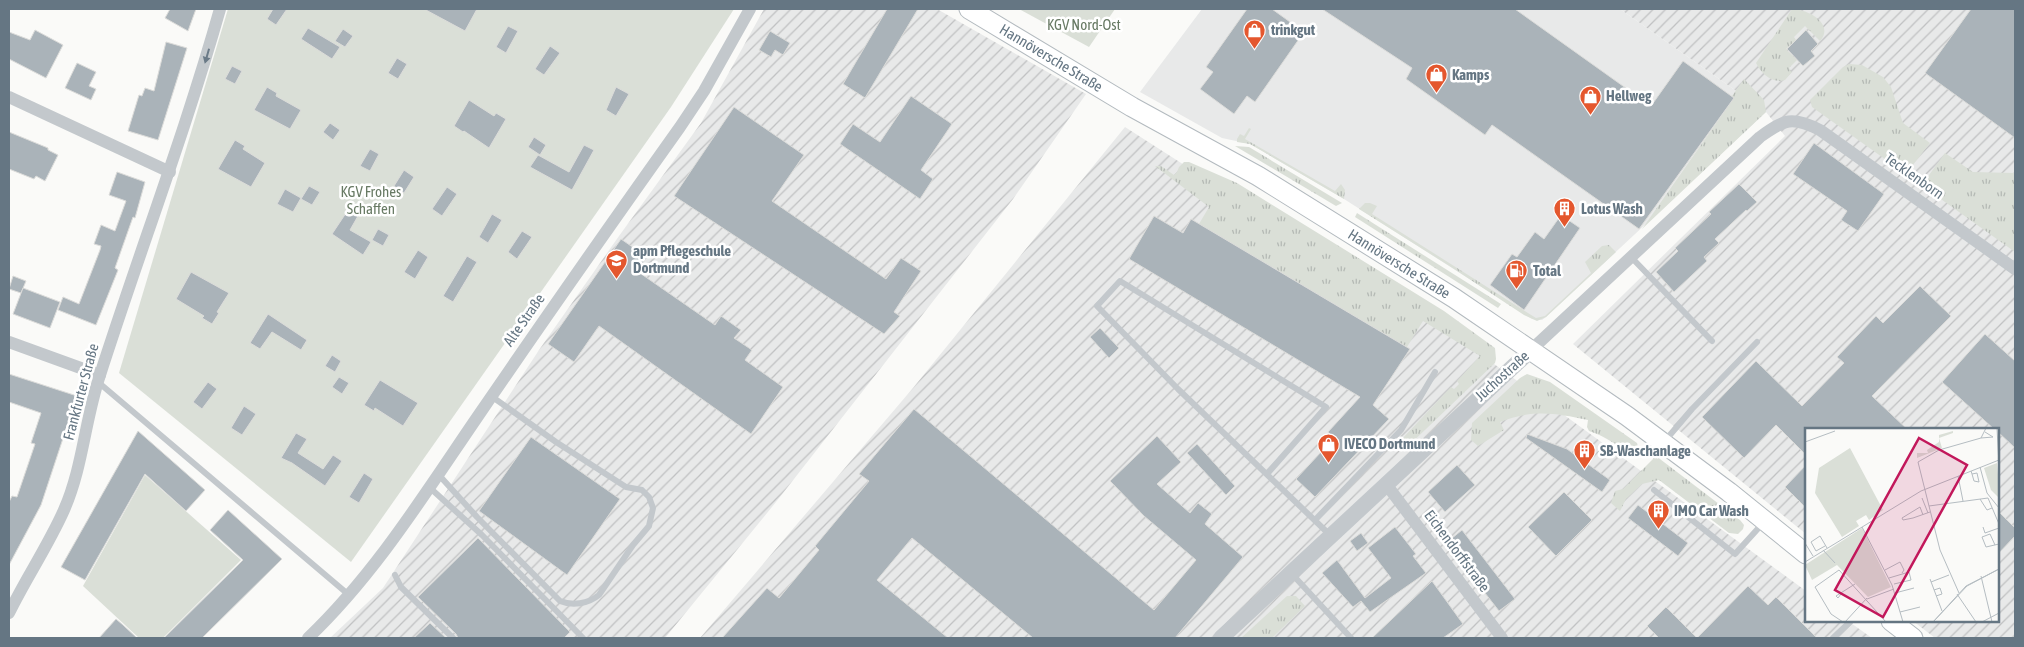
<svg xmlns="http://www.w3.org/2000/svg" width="2024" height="647" font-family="'Asap Condensed',sans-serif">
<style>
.built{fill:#e8e9e9}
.industrial{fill:url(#industrial-furrows)}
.grass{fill:url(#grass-tufts)}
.garden{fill:#dadfd7}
.building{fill:#aab3b9;stroke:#dcdcda}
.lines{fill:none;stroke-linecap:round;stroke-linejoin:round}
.secondary-casing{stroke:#b3babf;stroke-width:21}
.service{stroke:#c3c8cc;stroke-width:6}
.minor{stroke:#c3c8cc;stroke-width:12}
.tertiary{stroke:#c3c8cc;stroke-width:16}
.secondary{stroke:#fff;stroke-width:19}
.oneway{fill:#6a7a87}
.labels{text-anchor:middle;stroke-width:5;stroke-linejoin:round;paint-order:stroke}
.park-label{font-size:15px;fill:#687a64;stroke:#fff}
.poi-label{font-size:15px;font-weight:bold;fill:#657683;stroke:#fff;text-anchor:start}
.street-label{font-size:15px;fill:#657683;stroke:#fff}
.inset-road{fill:none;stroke:#b5bdc2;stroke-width:1}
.view{fill:#c2185b;fill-opacity:0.15;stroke:#c2185b;stroke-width:2.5}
.inset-edge{fill:none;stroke:#657683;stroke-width:2.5}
</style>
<defs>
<pattern id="industrial-furrows" width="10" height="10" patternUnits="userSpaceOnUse" patternTransform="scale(1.25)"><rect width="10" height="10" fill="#e8e9e9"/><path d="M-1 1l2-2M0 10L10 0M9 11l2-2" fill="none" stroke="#c0c1c2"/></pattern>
<pattern id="grass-tufts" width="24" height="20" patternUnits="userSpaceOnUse" patternTransform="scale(1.25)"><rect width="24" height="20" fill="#dadfd7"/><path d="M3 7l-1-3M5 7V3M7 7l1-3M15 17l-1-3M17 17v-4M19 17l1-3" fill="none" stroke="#b4b9b4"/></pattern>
</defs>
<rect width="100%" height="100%" fill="#fafaf8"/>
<polygon class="built" points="1202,9 1620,9 1766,112 1546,317 1542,320 1532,319 1344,199 1250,144 1222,138 1140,92"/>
<g class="industrial">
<polygon points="764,9 937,9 1086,94 1013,199 776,502 665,638 330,638 383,588 539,350 619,236 701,123"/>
<polygon points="1620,9 2015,9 2015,638 1935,638 1913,621 1998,621 1998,430 1806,430 1806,534 1573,344 1785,136 1766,112"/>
<polygon points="1125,127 1490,361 1806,591 1806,621 1848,621 1872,638 700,638 913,388"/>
</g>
<g class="grass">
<path d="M1792,9C1808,9 1835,24 1820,41L1805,26L1794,37L1796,40L1786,49L1797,60L1789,68L1792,72L1785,80C1772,84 1761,73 1756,63Z"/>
<polygon points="1849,64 1862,65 1883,77 1891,87 1903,123 1930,143 1909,170 1924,182 1945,153 1973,172 2015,173 2015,252 1812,107 1810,100 1843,67"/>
<polygon points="1744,79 1764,100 1766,112 1642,229 1734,98 1732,96"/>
<polygon points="1249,128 1251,129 1245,139 1335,191 1341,184 1345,190 1344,199 1250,144 1237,142 1237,139 1240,134 1244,136"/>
<polygon points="1235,146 1249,147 1342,203 1336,206"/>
<polygon points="1184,162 1189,162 1237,183 1444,311 1495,348 1496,359 1495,363 1403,451 1400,441 1451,387 1454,389 1459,384 1457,381 1480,356 1423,321 1407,347 1199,224 1209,207 1155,166 1161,166 1174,175 1177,172 1179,167"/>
<polygon points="1365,203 1370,203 1377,206 1372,214 1536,318 1545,316 1591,273 1585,262 1602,246 1609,245 1616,252 1546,317 1537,321 1524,315 1451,267 1359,209"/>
<polygon points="1357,213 1501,304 1498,308 1355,217"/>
<path d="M1527,374L1550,382L1637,443L1638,449L1635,452C1618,448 1606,436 1589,431L1587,427L1588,420C1555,413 1533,409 1500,422L1504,430L1478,446L1471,440L1472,423L1520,378Z"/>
<polygon points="1656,456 1740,520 1744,525 1743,529 1738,534 1729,533 1659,480 1642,484 1626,499 1620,511 1611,503 1615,491 1623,489"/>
<polygon points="1287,596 1296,596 1305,606 1272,638 1241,638"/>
</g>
<g class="garden">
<polygon points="228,9 734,9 671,107 351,562 119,373"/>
<polygon points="1019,9 1115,9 1089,47"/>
<polygon points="145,475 241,560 163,638 139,638 83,586"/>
</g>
<g class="building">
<polygon points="170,9 196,9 188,31 165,18"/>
<polygon points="273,9 287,9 276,25 267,19"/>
<polygon points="424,9 477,9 465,31"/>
<polygon points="887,9 918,9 865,98 843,84"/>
<polygon points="1247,9 1272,9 1304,32 1255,102 1247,96 1234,114 1200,89 1213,72 1206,67"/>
<polygon points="1322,9 1515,9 1651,106 1683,61 1734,98 1639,229 1492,125 1485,135 1406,79 1412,68"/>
<polygon points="1971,9 2015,9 2015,138 1925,73"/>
<polygon points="508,26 518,31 506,53 496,47"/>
<polygon points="308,28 340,47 332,59 301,39"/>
<polygon points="343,29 353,36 345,47 335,41"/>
<polygon points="35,30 63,45 46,78 9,59 9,32 30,40"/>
<polygon points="1806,30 1818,44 1811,51 1815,56 1803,66 1787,49"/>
<polygon points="770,31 790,43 783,55 775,50 771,57 759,50"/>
<polygon points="166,42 187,48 158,140 128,131 139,95 142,96 145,88 154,91"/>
<polygon points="550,46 560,53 544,75 535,69"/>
<polygon points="397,58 407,64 398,79 388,73"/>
<polygon points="77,63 96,72 89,86 96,89 91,100 65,88"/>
<polygon points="232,66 242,71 235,84 225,79"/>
<polygon points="267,87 277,93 276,96 301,110 290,129 254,110"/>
<polygon points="616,87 629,94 616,116 606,110"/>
<polygon points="911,96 952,124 921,170 933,179 920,199 840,144 853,124 880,142"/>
<polygon points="469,100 494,116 496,113 506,119 489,148 464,131 463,132 454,126"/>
<polygon points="734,107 804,155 772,201 886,279 901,258 921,271 894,312 900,316 884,334 674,196"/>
<polygon points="330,123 340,130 333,140 323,132"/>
<polygon points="9,132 48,148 48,150 58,155 45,181 36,176 34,179 9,169"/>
<polygon points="534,137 546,145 540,155 528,147"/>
<polygon points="235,140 245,146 243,149 265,163 251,187 218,169"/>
<polygon points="1814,143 1884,194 1858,231 1841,220 1847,211 1793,174"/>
<polygon points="584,145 594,150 572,190 530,167 538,155 569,172"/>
<polygon points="370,149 379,154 370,171 360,166"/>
<polygon points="404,170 414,177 404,193 394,186"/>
<polygon points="117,172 145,182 135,218 133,217 115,268 118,270 96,325 58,310 63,297 79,304 100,250 101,246 94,244 101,225 115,231 126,201 109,195"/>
<polygon points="1739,184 1757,202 1747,211 1746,210 1715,239 1719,243 1704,257 1707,261 1674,292 1656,272 1678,251 1675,248 1711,214 1709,212"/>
<polygon points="309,186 320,192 312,205 301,199"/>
<polygon points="447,187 457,194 442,216 432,209"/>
<polygon points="285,189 301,198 293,212 277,204"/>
<polygon points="348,210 358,216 350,230 371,242 363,255 332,234"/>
<polygon points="492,214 502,220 488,243 479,237"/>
<polygon points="1561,215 1580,228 1524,310 1490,285 1512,254 1517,257 1535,232 1544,239"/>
<polygon points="1154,216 1183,233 1191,219 1410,349 1373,405 1389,419 1315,497 1296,479 1334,438 1328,432 1360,397 1129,259"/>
<polygon points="378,229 389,235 383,246 372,240"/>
<polygon points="522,231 532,237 517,259 508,252"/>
<polygon points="621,239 647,257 637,271 715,325 721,316 741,330 734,338 752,350 745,360 783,387 751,434 599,326 574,362 548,344"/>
<polygon points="418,250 428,257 415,279 404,272"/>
<polygon points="467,256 477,262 453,302 443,296"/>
<polygon points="191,272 229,293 217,312 219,313 212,324 202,318 204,316 176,299"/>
<polygon points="13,276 26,281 21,293 9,289"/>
<polygon points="1920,286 1951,316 1872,396 1908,430 1806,430 1806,455 1776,425 1744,458 1702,417 1756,361 1802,406 1844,363 1837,357 1876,316 1883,323"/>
<polygon points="23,288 60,302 50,328 13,314"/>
<polygon points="268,314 307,340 301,350 272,332 260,349 250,343"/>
<polygon points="1100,328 1119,348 1109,358 1090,337"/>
<polygon points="1985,334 2015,361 2015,448 1998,432 1998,430 1995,430 1942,382"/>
<polygon points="332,355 341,361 335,372 325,366"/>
<polygon points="9,374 77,396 41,505 9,565 9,502 12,496 17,497 35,444 31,443 41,413 9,402"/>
<polygon points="339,377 349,383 342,394 332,387"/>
<polygon points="380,380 418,403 403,426 375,408 374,411 364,405"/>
<polygon points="208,382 217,389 202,409 193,402"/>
<polygon points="244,406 256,414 242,435 231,428"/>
<polygon points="914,409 1154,610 1196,560 1144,516 1110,481 1157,436 1181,462 1157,484 1190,513 1198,503 1212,514 1205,524 1243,557 1175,638 1033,638 912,538 877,580 948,638 722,638 767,588 779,598 819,550 815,546 869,481 859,474"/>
<polygon points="138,431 205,490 186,511 145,474 85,580 61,567"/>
<polygon points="296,433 307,439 298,453 323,469 333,455 342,461 325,486 292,463 281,458"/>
<polygon points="1527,434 1567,449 1610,480 1602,492 1526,438"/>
<polygon points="531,437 620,499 567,575 479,511"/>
<polygon points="1197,444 1235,486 1226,495 1187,453"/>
<polygon points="1457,465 1475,485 1445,512 1428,492"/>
<polygon points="1806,465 1806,508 1785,487"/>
<polygon points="364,473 373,479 359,503 349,497"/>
<polygon points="1564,492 1592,520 1556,556 1528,527"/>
<polygon points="1638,505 1688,543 1678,556 1628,518"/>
<polygon points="228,510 282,559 202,638 164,638 243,560 210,530"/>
<polygon points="1998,511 2015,528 2015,536 1998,554"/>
<polygon points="1395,527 1416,554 1413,556 1426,573 1370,612 1361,601 1353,607 1322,573 1337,560 1365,598 1391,578 1368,548"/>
<polygon points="1462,530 1515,599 1499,611 1446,543"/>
<polygon points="1361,533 1368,543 1357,551 1350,541"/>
<polygon points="478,538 570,632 564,638 458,638 456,634 418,597"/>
<polygon points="1432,581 1463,624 1443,638 1372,638"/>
<polygon points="1748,586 1768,605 1776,597 1817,638 1659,638 1647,626 1666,607 1697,638"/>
<polygon points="116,619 123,625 137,638 99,638"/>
<polygon points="430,623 446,638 414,638"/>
</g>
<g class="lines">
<defs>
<g id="secondary">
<polyline points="969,9 1132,107 1258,176 1454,298 1627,416 1729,492 1806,554"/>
<polyline points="1891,621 1913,638"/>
</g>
</defs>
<use href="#secondary" class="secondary-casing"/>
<g class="service">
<polyline points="1631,257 1712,341"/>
<polyline points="98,382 349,595"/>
<polyline points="1664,442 1692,409 1757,342"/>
<path d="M438,474L477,517L560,601C572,606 588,604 599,595L633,545L649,526L653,508L649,497L642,490L626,487L556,442L491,396"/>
<polyline points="1267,474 1326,407 1120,281 1097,306 1178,389 1330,535"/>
<polyline points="429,487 482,535 583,638"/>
<polyline points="1654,490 1735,554 1764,522"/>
<polyline points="1315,520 1401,430 1435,372"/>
<polyline points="1292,574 1351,638"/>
<polyline points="395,575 401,587 453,638"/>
<polyline points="1833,638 1851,621"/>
</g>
<g class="minor">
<polyline points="9,97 170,172"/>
<polyline points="9,342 100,375"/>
<path d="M1531,350L1760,137C1785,119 1792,116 1820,130L2015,269"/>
<polyline points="1386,484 1502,638"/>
<path d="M9,613C26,578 48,546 64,510C83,467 85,419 100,375C139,253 185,133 220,9"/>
<path d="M308,638C375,574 424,495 476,419C543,321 611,224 680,127L704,91L750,9"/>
</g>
<polyline class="tertiary" points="1221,638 1531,350"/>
<use href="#secondary" class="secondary"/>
</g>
<defs><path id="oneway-solid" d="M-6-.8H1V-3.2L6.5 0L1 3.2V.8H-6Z" transform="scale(1.25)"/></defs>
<use class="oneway" href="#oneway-solid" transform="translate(207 56) rotate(106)"/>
<defs>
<symbol id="shop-pin" viewBox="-11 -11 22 30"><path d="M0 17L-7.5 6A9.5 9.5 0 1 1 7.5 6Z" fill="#e4572e" stroke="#fff"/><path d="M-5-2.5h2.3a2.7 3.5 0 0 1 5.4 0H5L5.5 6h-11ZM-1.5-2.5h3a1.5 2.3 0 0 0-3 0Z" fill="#fff"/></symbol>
<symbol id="building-pin" viewBox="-11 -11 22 30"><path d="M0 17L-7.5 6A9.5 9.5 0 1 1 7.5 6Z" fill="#e4572e" stroke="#fff"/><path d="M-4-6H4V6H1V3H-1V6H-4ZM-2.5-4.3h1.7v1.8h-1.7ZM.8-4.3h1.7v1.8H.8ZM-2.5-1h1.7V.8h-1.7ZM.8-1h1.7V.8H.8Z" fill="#fff"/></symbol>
<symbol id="university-pin" viewBox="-11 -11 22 30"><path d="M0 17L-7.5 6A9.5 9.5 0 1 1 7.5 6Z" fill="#e4572e" stroke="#fff"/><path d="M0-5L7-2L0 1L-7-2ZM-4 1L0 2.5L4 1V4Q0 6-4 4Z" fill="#fff"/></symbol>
<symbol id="fuel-pin" viewBox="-11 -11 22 30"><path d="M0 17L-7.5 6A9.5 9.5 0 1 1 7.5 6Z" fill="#e4572e" stroke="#fff"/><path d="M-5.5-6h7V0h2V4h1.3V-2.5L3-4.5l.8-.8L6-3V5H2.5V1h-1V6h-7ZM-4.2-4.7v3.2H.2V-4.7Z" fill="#fff"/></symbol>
</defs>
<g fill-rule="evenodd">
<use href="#shop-pin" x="1242" y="18" width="25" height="34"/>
<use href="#shop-pin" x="1424" y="62" width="25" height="34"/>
<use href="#shop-pin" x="1578" y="84" width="25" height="34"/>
<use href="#building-pin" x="1552" y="196" width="25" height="34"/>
<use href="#university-pin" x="604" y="248" width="25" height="34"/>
<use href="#fuel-pin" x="1504" y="258" width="25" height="34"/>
<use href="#shop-pin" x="1316" y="432" width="25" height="34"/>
<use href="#building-pin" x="1572" y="438" width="25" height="34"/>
<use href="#building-pin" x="1646" y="498" width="25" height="34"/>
</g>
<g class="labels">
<g class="park-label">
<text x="1084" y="30">KGV Nord-Ost</text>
<text x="371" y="197">KGV Frohes<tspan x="371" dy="17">Schaffen</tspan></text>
</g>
<g class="poi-label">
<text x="1271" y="35">trinkgut</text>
<text x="1452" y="80">Kamps</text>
<text x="1606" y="101">Hellweg</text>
<text x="1581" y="214">Lotus Wash</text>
<text x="633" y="256">apm Pflegeschule<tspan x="633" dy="17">Dortmund</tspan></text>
<text x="1533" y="276">Total</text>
<text x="1344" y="449">IVECO Dortmund</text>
<text x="1600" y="456">SB-Waschanlage</text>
<text x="1674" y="516">IMO Car Wash</text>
</g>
<g class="street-label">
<text transform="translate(1051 58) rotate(31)" y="5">Hannöversche Straße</text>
<text transform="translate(1914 176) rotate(35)" y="5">Tecklenborn</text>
<text transform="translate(1399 264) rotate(32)" y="5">Hannöversche Straße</text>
<text transform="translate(524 320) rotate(-55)" y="5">Alte Straße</text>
<text transform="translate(1502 376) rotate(-42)" y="5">Juchostraße</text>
<text transform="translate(81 392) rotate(-75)" y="5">Frankfurter Straße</text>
<text transform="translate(1457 551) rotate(53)" y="5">Eichendorffstraße</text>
</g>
</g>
<g transform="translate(1805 428)">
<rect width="194" height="194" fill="#fafaf8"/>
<path d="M148,3V5L134,10L137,20L112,30V25H123L122,22L134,14V7ZM192,35L194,58V70L186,62L179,40Z" fill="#dadfd7"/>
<path d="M45,20L78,82L64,92L61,87L51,93L54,98L37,109L10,65L14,40ZM57,100L86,159L63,169L32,137L7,152L0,137Z" fill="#dadfd7"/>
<path class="inset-road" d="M192,0L194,37M176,10L188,9L180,4M0,14L30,3M175,39L182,65L194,80M166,43L167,46L169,53L174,54L172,45L167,46M153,48L158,73M117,70L123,85M175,71L182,82L187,80M124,78L183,70L194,96M118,87L115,79L97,90L98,92L108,90L125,84M57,99L87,157L98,194M178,99L180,105L194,100M0,115L8,128M190,117L185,106L177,109L181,119L194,116M20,118L11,123L6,114L15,108L22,120M18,122L30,135M0,134L116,63L194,32M80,142L95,134L99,142L97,145M176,148L187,194M84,150L104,144L106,152L89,156M125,151L137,183M126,154L144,147M129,162L135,160L137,166L131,168M90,165L109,160M154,165L135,122L113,34L134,22L176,10L181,0M36,166L33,170L31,168L50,156M152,166L171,194M62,171L89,161M95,184L115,179M38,194L26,186L10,159L34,142L81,194M40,194L62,170M128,194L161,158L194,141M128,194L162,158L194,141M177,194L194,185"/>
<path class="view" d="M114,10L162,37L78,189L30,162Z"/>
<rect width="194" height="194" class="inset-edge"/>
</g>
<rect width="2024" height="647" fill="none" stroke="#657683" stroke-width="20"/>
</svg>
